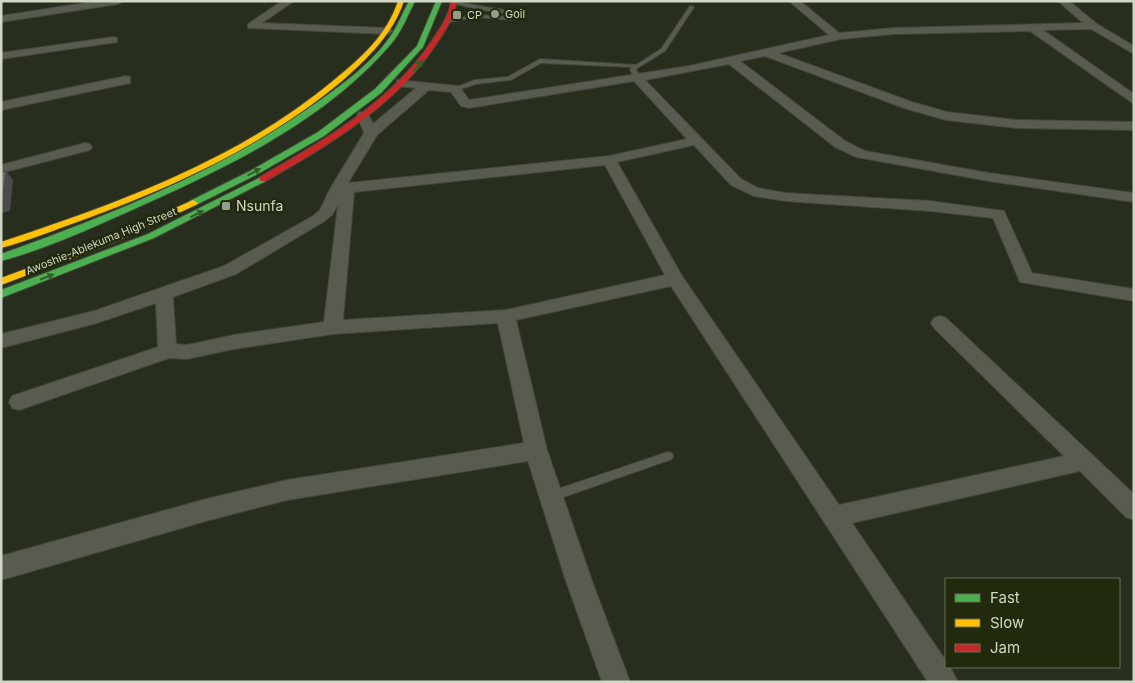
<svg xmlns="http://www.w3.org/2000/svg" width="1135" height="683" font-family="Inter,sans-serif">
<style>
.lines{fill:none;stroke-linecap:round;stroke-linejoin:round}
.lane-casing{stroke:#43473a;stroke-width:2}
.street-casing{stroke:#43473a;stroke-width:2}
.fast-casing{stroke:#43473a;stroke-width:2}
.slow-casing{stroke:#43473a;stroke-width:2}
.jam-casing{stroke:#43473a;stroke-width:2}
.lane{fill:#585c50;fill-rule:evenodd}
.street{fill:#585c50;fill-rule:evenodd}
.fast{fill:#4caf50;fill-rule:evenodd}
.slow{fill:#ffc107;fill-rule:evenodd}
.jam{fill:#c62828;fill-rule:evenodd}
.shaded-wall{fill:#494c4b}
.building{fill:#686c6b;stroke:#494c4b}
.oneway{fill:#325f28}
.poi-dot{fill:#959c8a;stroke:#212a0d;stroke-width:2}
.labels{text-anchor:middle;stroke-width:5;stroke-linejoin:round;paint-order:stroke}
.far-poi-label{font-size:11px;fill:#d0d7c5;stroke:#212a0d;text-anchor:start}
.far-street-label{font-size:11px;fill:#d0d7c5;stroke:#212a0d}
.poi-label{font-size:14px;fill:#d0d7c5;stroke:#212a0d;text-anchor:start}
</style>
<rect width="100%" height="100%" fill="#282e1d"/>
<g class="lines">
<defs>
<g id="lane">
<path d="M452,1L515,12L517,13L511,20L476,17L445,23V21L474,15L477,9L452,3ZM482,10L512,14L510,17L479,15Z"/>
<polygon points="690,6 694,7 665,51 636,69 640,78 639,79 634,78 630,69 632,67 541,63 511,80 476,84 455,91 452,89 475,80 508,77 540,59 636,65 661,49"/>
<polygon points="668,452 672,453 673,456 672,459 552,501 548,499 547,496 548,493 552,491"/>
</g>
<g id="street">
<polygon points="97,1 123,1 118,4 1,22 1,16"/>
<polygon points="282,1 294,1 262,23 388,28 393,31 388,34 248,28 248,24"/>
<path d="M789,1H800L839,33L894,28L1083,23L1058,1H1069L1097,24L1134,46V54L1091,29L1043,30L1134,94V104L1030,31L894,34L841,39L778,53L912,102L947,112L1016,120L1134,122V130L1016,128L946,120L904,108L765,56L740,61L845,141L865,151L989,173L1134,193V202L989,181L856,157L835,147L729,64L645,80L741,179L758,188L785,193L930,201L1004,211L1032,273L1134,289V301L1020,282L993,218L930,211L785,201L754,196L731,185L694,145L617,162L682,276L839,505L1064,456L934,328L931,323L934,318L940,316L946,318L1134,494V520L1126,517L1080,471L852,523L946,661V667H950L958,682H928L671,286L516,320L547,450L592,581L630,682H602L566,581L528,461L287,500L206,521L1,580V556L206,499L287,480L524,443L498,323L333,334L234,349L187,359L169,358L19,410L12,408L9,402L12,396L158,347L156,303L97,323L1,348V334L94,311L224,266L313,216L320,210L330,189L364,133L357,115L359,112H367L373,124L416,88L397,86V80L459,86L469,100L689,66L829,35ZM634,81L687,139L609,156L348,183L377,135L429,90L451,92L461,106L469,108ZM605,165L665,275L506,310L343,320L354,192ZM338,205L324,322L234,335L187,345L176,344L173,297L236,274L323,222L332,215Z"/>
<polygon points="113,37 117,38 117,42 1,59 1,53"/>
<polygon points="126,76 130,77 130,83 1,110 1,102"/>
<polygon points="85,143 90,144 92,147 90,150 1,173 1,165"/>
</g>
<g id="fast">
<path d="M409,1H415C408,15 401,33 391,44C324,122 224,169 132,210C89,229 46,249 1,261V254C111,215 223,170 319,101C342,85 370,64 387,41C396,30 402,14 409,1Z"/>
<polygon points="436,1 442,1 423,47 381,93 324,136 256,175 196,205 190,205 190,201 250,171 318,132 375,89 417,46"/>
<polygon points="263,176 266,177 266,181 154,238 1,298 1,290 148,234"/>
</g>
<g id="slow">
<path d="M398,1H404C393,34 368,58 342,81C265,145 174,187 80,221C54,230 28,241 1,248V242C119,203 238,160 334,80C361,58 387,35 398,1Z"/>
<polygon points="193,200 198,203 196,205 115,242 1,285 1,278 109,238"/>
</g>
<path id="jam" d="M451,1H457L456,5C453,19 445,31 437,43C396,106 330,144 266,181H260V177C324,140 391,103 433,39C441,27 449,16 451,1Z"/>
</defs>
<use href="#lane" class="lane-casing"/>
<use href="#street" class="street-casing"/>
<use href="#fast" class="fast-casing"/>
<use href="#slow" class="slow-casing"/>
<use href="#jam" class="jam-casing"/>
<use href="#lane" class="lane"/>
<use href="#street" class="street"/>
<use href="#fast" class="fast"/>
<use href="#slow" class="slow"/>
<use href="#jam" class="jam"/>
</g>
<polygon class="shaded-wall" points="6,171 13,180 10,211 1,213 1,202"/>
<polygon class="building" points="6,171 2,202 1,202 1,172"/>
<defs><path id="oneway-solid" d="M-6-.8H1V-3.2L6.5 0L1 3.2V.8H-6Z" transform="scale(1.25)"/></defs>
<g class="oneway">
<use href="#oneway-solid" transform="translate(418 66) rotate(-49)"/>
<use href="#oneway-solid" transform="translate(254 172) rotate(-29)"/>
<use href="#oneway-solid" transform="translate(197 214) rotate(-27)"/>
<use href="#oneway-solid" transform="translate(47 277) rotate(-21)"/>
</g>
<g class="poi-dot">
<circle cx="495" cy="14" r="5"/>
<rect x="452" y="10" width="10" height="10" rx="2.5"/>
<rect x="221" y="201" width="10" height="10" rx="2.5"/>
</g>
<g class="labels">
<g class="far-poi-label">
<text x="505" y="18">Goil</text>
<text x="467" y="19">CP</text>
</g>
<g class="far-street-label">
<text transform="translate(101 241) rotate(-22)" y="4">Awoshie-Ablekuma High Street</text>
</g>
<g class="poi-label">
<text x="236" y="211">Nsunfa</text>
</g>
</g>
<rect width="1135" height="683" fill="none" stroke="#d0d7c5" stroke-width="5"/>
<rect x="945" y="578" width="175" height="90" fill="#212a0d" stroke="#676f57"/>
<rect x="955" y="594" width="25" height="8" fill="#4caf50" stroke="#676f57"/>
<text x="990" y="603" font-size="15" fill="#d0d7c5">Fast</text>
<rect x="955" y="619" width="25" height="8" fill="#ffc107" stroke="#676f57"/>
<text x="990" y="628" font-size="15" fill="#d0d7c5">Slow</text>
<rect x="955" y="644" width="25" height="8" fill="#c62828" stroke="#676f57"/>
<text x="990" y="653" font-size="15" fill="#d0d7c5">Jam</text>
</svg>
